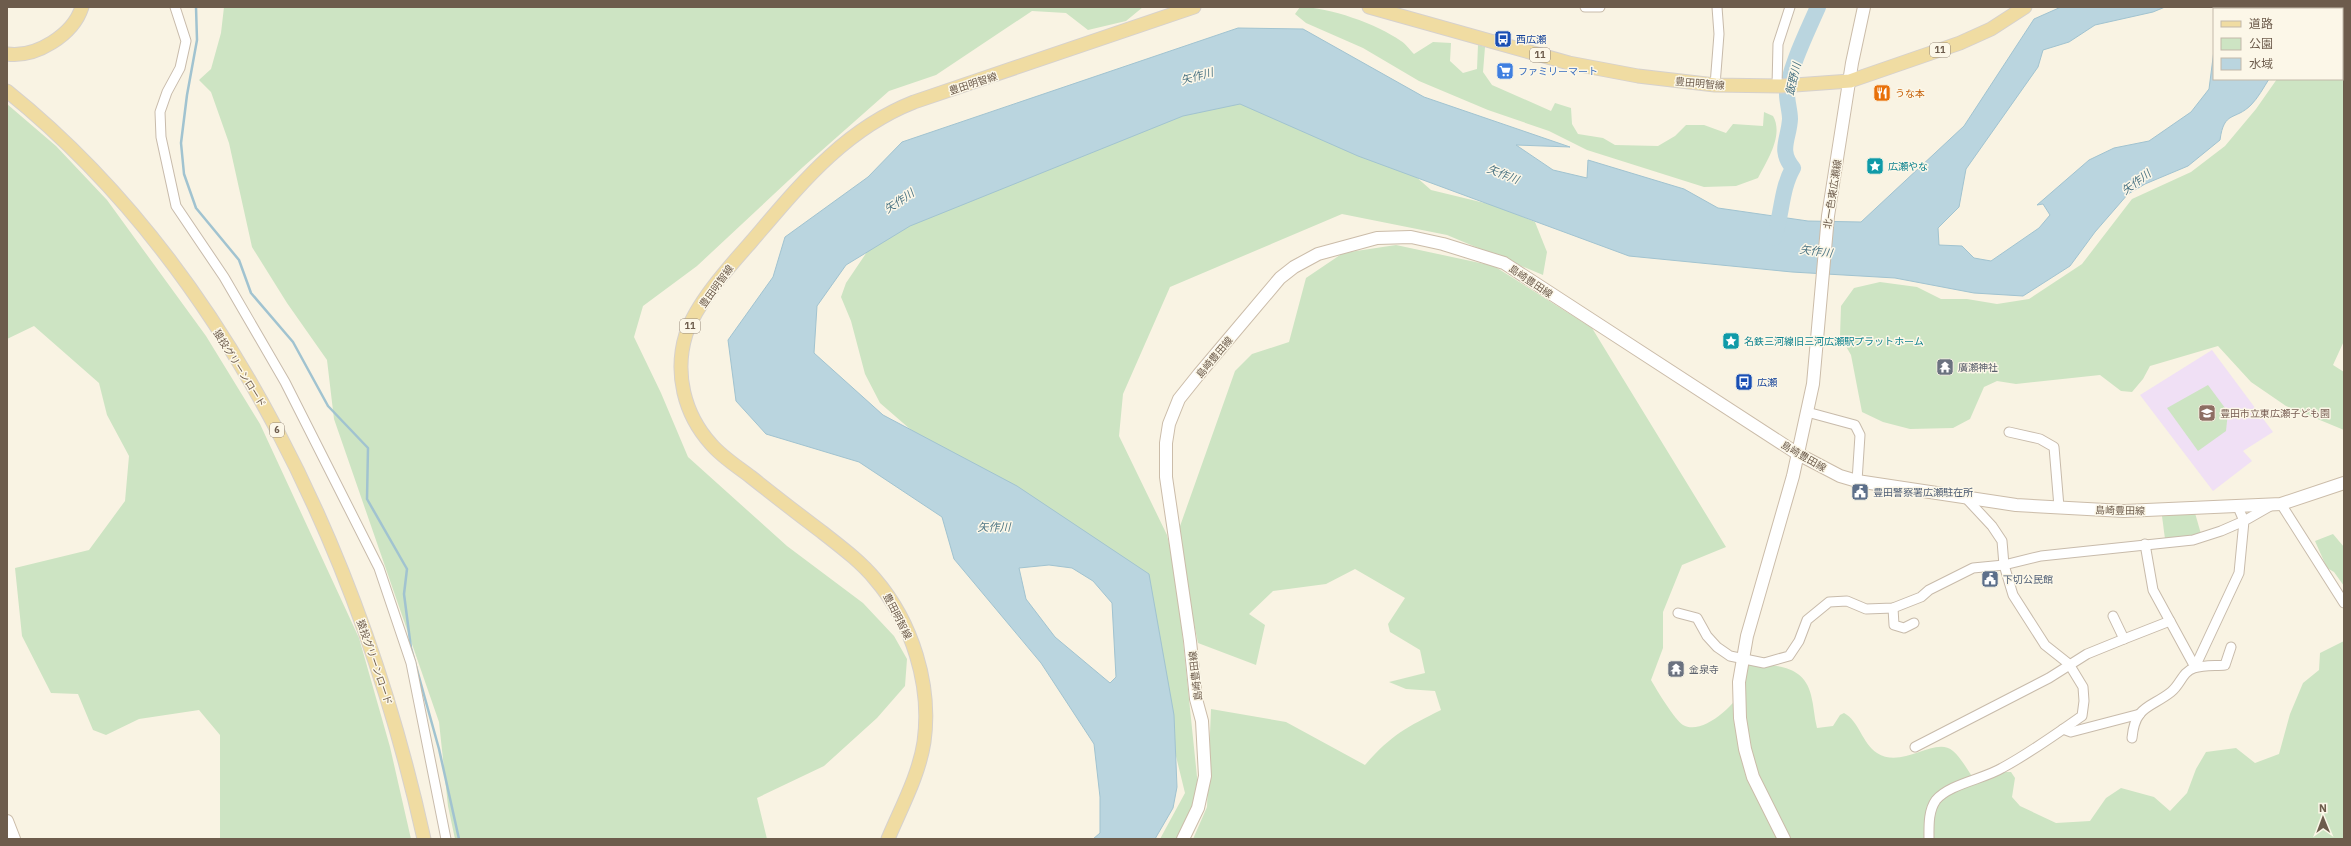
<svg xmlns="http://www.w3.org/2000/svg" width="2351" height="846" font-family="'IBM Plex Sans','Noto Sans JP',sans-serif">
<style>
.education{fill:#f0e0f5}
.green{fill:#cde4c3}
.water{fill:#bad5df;stroke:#a1c3d0;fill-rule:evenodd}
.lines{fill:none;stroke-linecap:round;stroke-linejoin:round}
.stream{stroke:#a1c3d0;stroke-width:2.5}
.river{stroke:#bad5df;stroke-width:16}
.street-casing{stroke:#c8bbab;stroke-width:11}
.secondary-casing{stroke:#cbbca9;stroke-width:14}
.primary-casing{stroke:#d6d1cd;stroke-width:15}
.street{stroke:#fff;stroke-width:9}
.secondary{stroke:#fff;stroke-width:12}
.primary{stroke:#f0dca2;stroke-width:13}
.labels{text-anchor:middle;stroke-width:3;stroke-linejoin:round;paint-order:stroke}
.shield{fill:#fcf7e8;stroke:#988a7b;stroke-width:1}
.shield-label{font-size:9px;font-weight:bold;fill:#6d5c4c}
.transit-label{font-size:10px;fill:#164399;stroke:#fcf7e8;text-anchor:start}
.shop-label{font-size:10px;fill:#366cbe;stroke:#fcf7e8;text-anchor:start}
.street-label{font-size:10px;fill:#6d5c4c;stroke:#fcf7e8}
.food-label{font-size:10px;fill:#c56008;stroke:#fcf7e8;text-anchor:start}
.culture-label{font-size:10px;fill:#0d838f;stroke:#fcf7e8;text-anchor:start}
.worship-label{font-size:10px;fill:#5b616d;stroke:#fcf7e8;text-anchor:start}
.education-label{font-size:10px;fill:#785e54;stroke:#fcf7e8;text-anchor:start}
.service-label{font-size:10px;fill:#4e5e75;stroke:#fcf7e8;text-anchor:start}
.water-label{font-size:11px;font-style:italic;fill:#4c7584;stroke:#fcf7e8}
</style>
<rect width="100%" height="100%" fill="#f9f3e3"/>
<polygon class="education" points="2212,350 2273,432 2243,451 2252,461 2213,491 2140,395"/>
<g class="green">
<polygon points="224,7 1143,7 1126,21 1088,30 1066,13 1032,11 936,75 889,91 803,167 697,266 643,306 634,337 661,393 688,457 787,546 863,603 894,636 907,659 905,686 877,718 824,766 757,798 767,839 455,839 448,806 439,722 334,419 327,360 287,303 252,247 229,143 211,92 199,80 211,69 221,33"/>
<path d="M1300,7C1329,7 1377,24 1401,41C1406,44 1410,50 1414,54L1433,42L1451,43L1450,61L1463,73L1477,69L1478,45L1485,47L1483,72L1492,85L1551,111L1555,103L1571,108L1572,124L1578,134L1603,138L1615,145L1658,146L1675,136L1686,125H1704L1726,133L1733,124L1763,126L1764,112L1773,116C1784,135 1767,161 1758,178L1736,186L1704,187L1587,150L1549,131L1488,110L1419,81L1363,48L1306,23L1295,14Z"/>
<polygon points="2326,7 2344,7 2344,341 2333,365 2344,372 2344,430 2286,406 2251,382 2218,346 2150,366 2143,379 2132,392 2121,391 2100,375 2016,384 1997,381 1984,387 1970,419 1953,428 1910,429 1883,422 1862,412 1851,355 1840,336 1841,306 1854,288 1880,282 1917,287 1941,299 1967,299 1997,304 2029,299 2082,264 2132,199 2191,172 2225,146 2256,109 2277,79 2342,79 2342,9 2325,9"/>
<polygon points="1255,94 1398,161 1431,190 1497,206 1535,222 1547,252 1543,275 1447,235 1342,214 1170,287 1123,394 1119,436 1167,535 1176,573 1199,796 1177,839 1160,839 1185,793 1163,703 1149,586 933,449 880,403 865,374 851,321 841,297 846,283 875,240 1147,122"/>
<polygon points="7,104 56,146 107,200 206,336 260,424 359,638 390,747 411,839 220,839 220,735 199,710 139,719 106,735 93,730 78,694 51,693 22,636 15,568 89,550 125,501 129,456 107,415 99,383 34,326 7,339"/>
<path d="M1396,245L1494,266L1592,328L1726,547L1682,565L1663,612V648L1651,680C1656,689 1675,720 1683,725C1702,736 1736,705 1743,688C1746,680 1747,672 1748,664C1773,665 1804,664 1811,695C1814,706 1814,717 1817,728L1833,726L1840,715L1844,713C1859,721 1862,743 1877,753C1903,770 1935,735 1953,751C1961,758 1967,769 1973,778L2001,772H2011L2015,778L2012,797L2020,806L2056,823L2090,821L2106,798L2121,788L2154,797L2170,811L2187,793L2196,769L2206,752L2236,748L2255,763L2279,754L2290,714L2303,683L2319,670L2320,653L2344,641V839H1193L1207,807L1211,709L1286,722L1365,765C1391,735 1407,727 1441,710L1435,691L1406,689L1389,682L1425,673L1420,650L1390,632L1388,624L1405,598L1355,569L1326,584L1273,591L1249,614L1265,625L1256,665L1198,643L1185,579L1179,529L1235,371L1252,354L1289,342L1306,278L1343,253Z"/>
<polygon points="2208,385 2228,412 2226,431 2198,451 2167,408"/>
<polygon points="2195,513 2201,534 2165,539 2162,516"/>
<polygon points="2333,534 2344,547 2344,586 2334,572 2327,568 2315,541"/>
</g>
<g class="water">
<path d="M2061,7H2165L2153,12L2095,25L2069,42L2043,50L2038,67L1966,169L1959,207L1938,228L1939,245L1962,246L1974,258L1991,261L2039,228L2050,215L2043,204L2037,205L2089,160L2114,148L2149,141L2191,112L2209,89L2214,50V79H2269C2264,87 2258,98 2251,105C2235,121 2224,110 2220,140L2188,166L2145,184L2128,194L2095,232L2070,266L2023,296L1974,293L1895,278L1792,272L1629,256L1358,156L1240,104L1183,116L910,226L846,265L817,306L814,353L883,415L1017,486L1149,574L1174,715L1177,787L1173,808L1155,839H1093L1100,833V797L1094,744L1041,663L954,559L942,517L859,462L766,434L736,401L728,340L773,277L785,237L868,177L902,142L1238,28L1303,29L1424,97L1570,147L1516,145L1553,170L1587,178L1588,160L1684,189L1718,208L1808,221L1861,222L1964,126L2034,19ZM1049,565L1072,568L1093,581L1112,603L1116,677L1110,683L1055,637L1026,599L1019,568Z"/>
<polygon points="2230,7 2316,7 2315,9 2229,9"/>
</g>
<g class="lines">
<polyline class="stream" points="196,7 197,40 187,95 181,143 184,174 196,208 239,260 251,293 293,342 328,406 368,448 367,499 407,569 404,594 411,648 439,749 459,839"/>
<path class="river" d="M1774,238C1782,215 1781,189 1793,168C1778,150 1789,139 1790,119C1790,111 1787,102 1787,94C1788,70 1808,30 1818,7"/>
<defs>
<g id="street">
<polyline points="175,7 186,41 180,68 167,92 160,112 161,137 176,206 224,277 285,382 379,568 411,663 446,839"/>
<polyline points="1585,7 1600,7"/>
<polyline points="1715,85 1719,34 1717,7"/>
<polyline points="1777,86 1778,44 1790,7"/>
<polyline points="1807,412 1855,425 1860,435 1857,481"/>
<polyline points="2009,432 2040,439 2054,447 2059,507"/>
<polyline points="2281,504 2344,603"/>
<polyline points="2145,544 2153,590 2195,667"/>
<polyline points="1893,608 1894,625 1904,628 1914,623"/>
<polyline points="1678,613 1697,618 1707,636 1717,647 1730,656 1764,663 1789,656 1799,641 1807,620 1829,602 1847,601 1866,609 1893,608 1921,597 1929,590 1973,568 2004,565 2041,556 2193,540 2221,531 2244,521 2238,507"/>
<polyline points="2124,639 2170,621"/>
<polyline points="2195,667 2239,573 2244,521 2272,505"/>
<polyline points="2063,729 2071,732 2140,714"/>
<path d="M2132,738C2135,705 2151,708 2171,692C2181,684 2182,672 2194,668C2204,665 2216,666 2225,665L2231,647"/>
<polyline points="1915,747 2049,678 2087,654 2124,639 2113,616"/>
<path d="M1929,839C1929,827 1928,811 1936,800C1949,784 1984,779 2002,768C2030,753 2056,734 2082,716L2084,701L2083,687L2069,664L2045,645L2013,595L2004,565L2002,541L1992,526L1965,497"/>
</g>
<g id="secondary">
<polyline points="7,821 14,839"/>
<polyline points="1183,839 1198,808 1205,776 1202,721 1196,699 1190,641 1166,477 1166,443 1169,424 1179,399 1199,374 1280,278 1294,267 1318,254 1377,238 1411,237 1443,244 1504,263 1798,454 1840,476 1857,481 2016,505 2124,511 2281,504 2344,483"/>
<polyline points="1784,839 1753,777 1745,749 1740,718 1739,682 1747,636 1793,476 1813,384 1828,216 1852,63 1864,7"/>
</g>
<g id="primary">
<polyline points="1369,7 1569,63 1638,76 1715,85 1781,86 1850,81 1960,43 1991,29 2025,7"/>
<path d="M7,54C36,58 73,35 82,7"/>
<path d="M7,91C231,271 363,564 424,839"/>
<path d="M888,839C901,808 919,775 924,742C932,685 912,622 875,579C860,561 841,547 822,532C798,514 775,496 751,477C738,467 722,457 711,444C684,414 674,373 686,334C697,302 729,267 751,242C799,186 843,130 914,102L1194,7"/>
</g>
</defs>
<use href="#street" class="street-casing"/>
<use href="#secondary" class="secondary-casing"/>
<use href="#primary" class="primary-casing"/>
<use href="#street" class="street"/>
<use href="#secondary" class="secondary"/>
<use href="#primary" class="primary"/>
</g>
<defs>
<symbol id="bus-square" viewBox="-11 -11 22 22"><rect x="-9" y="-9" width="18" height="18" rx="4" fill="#1a4fb4" stroke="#fcf7e8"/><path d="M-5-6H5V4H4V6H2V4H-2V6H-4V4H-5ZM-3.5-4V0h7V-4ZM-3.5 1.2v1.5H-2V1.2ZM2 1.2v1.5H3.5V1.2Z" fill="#fff"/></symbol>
<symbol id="supermarket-square" viewBox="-11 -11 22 22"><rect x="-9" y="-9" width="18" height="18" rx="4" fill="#3f7fe0" stroke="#fcf7e8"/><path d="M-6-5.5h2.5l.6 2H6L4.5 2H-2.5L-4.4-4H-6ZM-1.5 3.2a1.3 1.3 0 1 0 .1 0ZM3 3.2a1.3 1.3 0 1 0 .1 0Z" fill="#fff"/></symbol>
<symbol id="restaurant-square" viewBox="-11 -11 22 22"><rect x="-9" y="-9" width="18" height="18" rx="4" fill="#e8710a" stroke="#fcf7e8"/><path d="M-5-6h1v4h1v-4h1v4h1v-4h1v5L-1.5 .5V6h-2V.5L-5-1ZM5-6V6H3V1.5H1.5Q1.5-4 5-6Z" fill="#fff"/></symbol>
<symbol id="sight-square" viewBox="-11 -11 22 22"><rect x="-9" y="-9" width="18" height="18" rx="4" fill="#0f9aa8" stroke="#fcf7e8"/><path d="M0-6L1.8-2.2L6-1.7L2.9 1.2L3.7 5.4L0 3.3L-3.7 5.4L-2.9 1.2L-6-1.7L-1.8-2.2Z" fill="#fff"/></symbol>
<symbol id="temple-square" viewBox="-11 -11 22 22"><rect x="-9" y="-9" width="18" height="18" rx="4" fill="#6b7280" stroke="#fcf7e8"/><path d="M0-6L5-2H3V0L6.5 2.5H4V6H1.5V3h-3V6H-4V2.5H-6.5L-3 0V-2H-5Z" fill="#fff"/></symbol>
<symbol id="school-square" viewBox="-11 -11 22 22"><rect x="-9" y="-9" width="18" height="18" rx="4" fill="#8d6e63" stroke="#fcf7e8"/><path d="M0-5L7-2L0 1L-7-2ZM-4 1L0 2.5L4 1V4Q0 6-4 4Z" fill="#fff"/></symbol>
<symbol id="civic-square" viewBox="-11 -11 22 22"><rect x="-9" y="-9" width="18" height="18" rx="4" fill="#5c6f8a" stroke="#fcf7e8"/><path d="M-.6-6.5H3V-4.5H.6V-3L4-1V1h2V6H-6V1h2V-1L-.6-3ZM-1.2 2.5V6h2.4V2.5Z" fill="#fff"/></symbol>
</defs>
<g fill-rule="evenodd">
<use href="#bus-square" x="1493" y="29" width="20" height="20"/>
<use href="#supermarket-square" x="1495" y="61" width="20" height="20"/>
<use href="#restaurant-square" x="1872" y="83" width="20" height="20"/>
<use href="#sight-square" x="1865" y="156" width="20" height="20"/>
<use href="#sight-square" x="1721" y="331" width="20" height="20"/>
<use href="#temple-square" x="1935" y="357" width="20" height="20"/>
<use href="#bus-square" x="1734" y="372" width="20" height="20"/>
<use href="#school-square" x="2197" y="403" width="20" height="20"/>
<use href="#civic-square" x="1850" y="482" width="20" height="20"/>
<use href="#civic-square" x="1980" y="569" width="20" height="20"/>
<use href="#temple-square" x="1666" y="659" width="20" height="20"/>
</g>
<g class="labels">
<g class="shield">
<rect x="1930" y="43" width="20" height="14" rx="3"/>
<rect x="1530" y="48" width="20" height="14" rx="3"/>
<rect x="680" y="319" width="20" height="14" rx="3"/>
<rect x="270" y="423" width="14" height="14" rx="3"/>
</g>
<g class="shield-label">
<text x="1940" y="53">11</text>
<text x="1540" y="58">11</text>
<text x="690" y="329">11</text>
<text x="277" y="433">6</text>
</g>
<g class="transit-label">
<text x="1516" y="43">西広瀬</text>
<text x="1757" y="386">広瀬</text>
</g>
<g class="shop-label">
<text x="1518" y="75">ファミリーマート</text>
</g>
<g class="street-label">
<text transform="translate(973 83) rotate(-18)" y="4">豊田明智線</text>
<text transform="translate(1700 83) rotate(5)" y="4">豊田明智線</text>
<text transform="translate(1832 194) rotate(-81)" y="4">北一色東広瀬線</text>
<text transform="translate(1531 281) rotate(34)" y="4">島崎豊田線</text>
<text transform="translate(716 286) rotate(-54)" y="4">豊田明智線</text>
<text transform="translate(1214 357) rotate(-50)" y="4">島崎豊田線</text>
<text transform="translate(240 368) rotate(58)" y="4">猿投グリーンロード</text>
<text transform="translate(1804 456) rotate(30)" y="4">島崎豊田線</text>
<text transform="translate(2120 510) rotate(1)" y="4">島崎豊田線</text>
<text transform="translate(898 616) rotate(63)" y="4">豊田明智線</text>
<text transform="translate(375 662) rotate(71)" y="4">猿投グリーンロード</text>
<text transform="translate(1195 676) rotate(-97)" y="4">島崎豊田線</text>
</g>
<g class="food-label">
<text x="1895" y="97">うな本</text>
</g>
<g class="culture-label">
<text x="1888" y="170">広瀬やな</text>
<text x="1744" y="345">名鉄三河線旧三河広瀬駅プラットホーム</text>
</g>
<g class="worship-label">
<text x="1958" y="371">廣瀬神社</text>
<text x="1689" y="673">金泉寺</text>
</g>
<g class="education-label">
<text x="2220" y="417">豊田市立東広瀬子ども園</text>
</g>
<g class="service-label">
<text x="1873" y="496">豊田警察署広瀬駐在所</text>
<text x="2003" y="583">下切公民館</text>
</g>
<g class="water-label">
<text transform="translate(1197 76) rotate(-15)" y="4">矢作川</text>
<text transform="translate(1793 79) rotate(-77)" y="4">飯野川</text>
<text transform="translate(1503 174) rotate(21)" y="4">矢作川</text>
<text transform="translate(2136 182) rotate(-37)" y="4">矢作川</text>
<text transform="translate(899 201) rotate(-34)" y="4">矢作川</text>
<text transform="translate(1816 251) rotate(7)" y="4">矢作川</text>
<text x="994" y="531">矢作川</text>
</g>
</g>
<rect width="2351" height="846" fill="none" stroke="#6d5c4c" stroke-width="16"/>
<rect x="2213" y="8" width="130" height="72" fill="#fcf7e8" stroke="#c3b9aa"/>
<rect x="2221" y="21" width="20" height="6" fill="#f0dca2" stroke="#c3b9aa"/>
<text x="2249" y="28" font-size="12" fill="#6d5c4c">道路</text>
<rect x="2221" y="38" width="20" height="12" fill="#cde4c3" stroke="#c3b9aa"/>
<text x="2249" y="48" font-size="12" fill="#6d5c4c">公園</text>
<rect x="2221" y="58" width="20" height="12" fill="#bad5df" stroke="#c3b9aa"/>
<text x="2249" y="68" font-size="12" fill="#6d5c4c">水域</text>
<g transform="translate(2323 818) rotate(359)" stroke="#fcf7e8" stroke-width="3" paint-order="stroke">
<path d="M0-3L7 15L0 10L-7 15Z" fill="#6d5c4c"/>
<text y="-6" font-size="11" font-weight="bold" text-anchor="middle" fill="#6d5c4c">N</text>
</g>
</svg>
